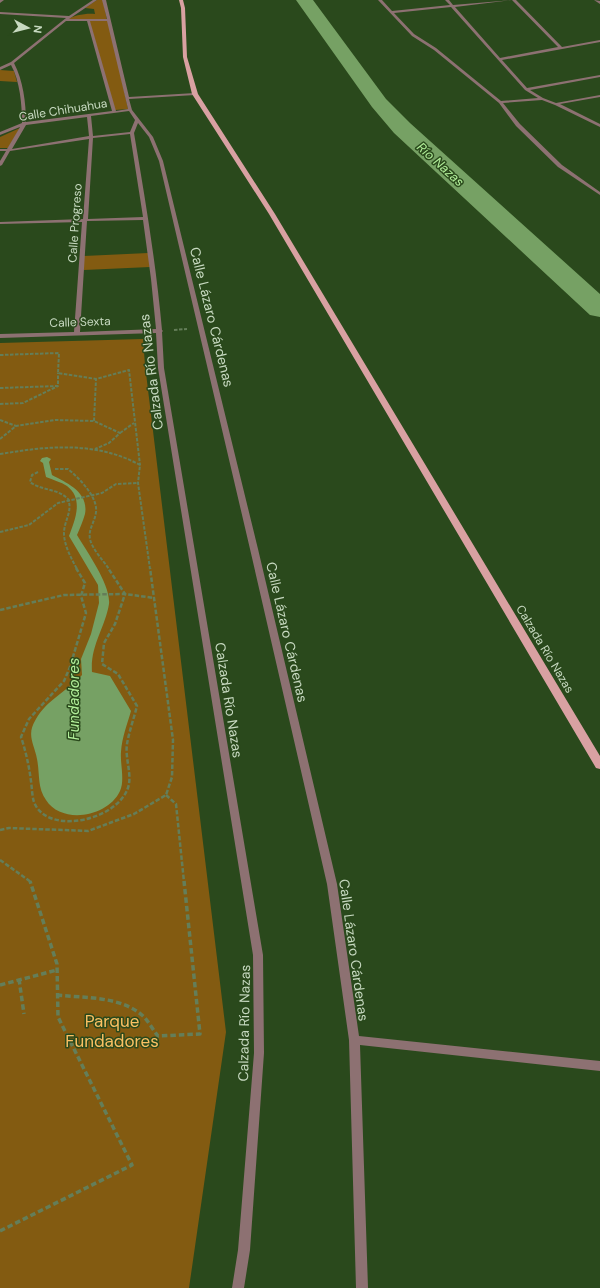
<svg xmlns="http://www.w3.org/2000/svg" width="600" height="1288" font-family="'DM Sans',sans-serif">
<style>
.green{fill:#835b11}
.water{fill:#76a164}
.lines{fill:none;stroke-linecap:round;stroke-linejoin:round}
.river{fill:#76a164;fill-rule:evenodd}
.path-far2{stroke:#647e59;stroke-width:2;stroke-dasharray:3.5 1.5;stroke-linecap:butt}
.path-far1{stroke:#647e59;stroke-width:2.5;stroke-dasharray:4.5 2;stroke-linecap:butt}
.path{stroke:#647e59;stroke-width:3.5;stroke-dasharray:5.5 3;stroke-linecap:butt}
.minor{fill:#8d7172;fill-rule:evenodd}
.primary{fill:#d9a1a2;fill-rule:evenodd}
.labels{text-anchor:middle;stroke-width:3;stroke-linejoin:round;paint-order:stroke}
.far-street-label{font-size:12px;fill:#c7d9c0;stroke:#2a491c}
.far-water-label{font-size:13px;font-style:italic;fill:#b1ee99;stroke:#2a491c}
.street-label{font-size:14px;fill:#c7d9c0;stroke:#2a491c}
.water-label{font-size:15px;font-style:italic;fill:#b1ee99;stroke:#2a491c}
.near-park-label{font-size:17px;fill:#fbc063;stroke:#2a491c}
</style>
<rect width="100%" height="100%" fill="#2a491c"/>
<g class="green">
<path d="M97,0H103L107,20H67C73,15 87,13 95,14L94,9L85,8Z"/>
<polygon points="89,20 109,20 128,109 115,110"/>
<polygon points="0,70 14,71 17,82 0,81"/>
<polygon points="20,128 8,148 0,148 0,137"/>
<polygon points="148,253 150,267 84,270 84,256"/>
<polygon points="143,339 145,365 226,1032 189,1288 0,1288 0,343"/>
</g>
<path class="water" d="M47,457L51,459L49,462L52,475C67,483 89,492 85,514C83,521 80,528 77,535C87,552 111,585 109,604C105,628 90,646 92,672L110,676L131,711C127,725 122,737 121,752C120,764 125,780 120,791C108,817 62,825 46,800C37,787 40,774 37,759C34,743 26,735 36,719C47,700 67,691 82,675L81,659L91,634L99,603L98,585L69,536C75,520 84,499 67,486C61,482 53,480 46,477L43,463L40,461L42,458Z"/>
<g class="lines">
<polygon class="river" points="296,0 313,0 386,99 410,123 600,294 600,317 590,315 394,133 372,107"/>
<g class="path-far2">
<polyline points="174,330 187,329"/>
<polyline points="0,355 59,353 58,373 96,379 129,370 140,465"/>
<polyline points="0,388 58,386 58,373"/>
<polyline points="0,404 23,403 58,386"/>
<polyline points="0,420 16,426"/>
<polyline points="94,421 96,379"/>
<polyline points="120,433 134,423"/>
<polyline points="0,439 16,426 55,420 94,421 120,433 109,443 95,449"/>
<path d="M0,454C48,446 96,441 140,465L138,483L150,569"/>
<path d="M55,469H68C79,478 98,497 96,512C95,522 88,529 90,539C92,549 103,560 109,569"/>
<path d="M38,472L32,475L30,482C42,491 57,488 68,499C73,511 64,521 64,533C64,545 71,558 77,569"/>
<polyline points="0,532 29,525 58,503 102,493 116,484 138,483"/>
</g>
<g class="path-far1">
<path d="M76,568L85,583L81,596L86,613L70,667L64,681L29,719L21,737C26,752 29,766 31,781C32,788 32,796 34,802C47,837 122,820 129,784C131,771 125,757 127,744C129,732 134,718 137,706L118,674L102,664L104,643L115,624L125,594L108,568"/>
<polyline points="0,610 64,595 125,594 154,598"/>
<polyline points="166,795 176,804 184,882"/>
<polyline points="0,830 9,828 88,831 134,814 166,795 172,777 173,740 150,568"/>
<polyline points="0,860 31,882"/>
</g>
<g class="path">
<polyline points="19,979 24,1014"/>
<polyline points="0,985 57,970"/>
<path d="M57,995C84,998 121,996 143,1016C149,1022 153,1030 158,1036L200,1034L184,881"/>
<polyline points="0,1231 132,1165 58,1017 57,964 30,881"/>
</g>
<g class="minor">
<polygon points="0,0 4,0 0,3"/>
<path d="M93,0H97L69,19H107L102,0H106L129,97L195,93L197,94L195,95L129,99L132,110L153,137L163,161L258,549L337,884L359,1036L600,1061V1071L360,1045L368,1288H356L349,1040L327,884L250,549L159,161L149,137L138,123L134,133C145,198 156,263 162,330L163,331L162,332L164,368L263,955L264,1053L250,1250L244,1288H232L238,1250L254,1053L253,955L158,368L156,333L0,338V334L74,332L82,222L0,224V222L83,219L89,139L10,151L2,165L0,166V161L6,151H0V149H7L20,127L0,135V132L22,123C22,105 20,81 11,65L0,70V67L11,62L66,18L0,14V12L69,16ZM66,21H87L112,111L26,122C26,103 23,80 14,63ZM90,21H107L128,109L116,111ZM129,111L135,120L130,132L93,136L91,116ZM87,117L89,136L12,149L26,125ZM130,134L143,217L88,219L93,138ZM143,220L151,279L156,329L80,332L87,221Z"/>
<path d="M378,0H382L392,11L450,5L445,0H449L453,5L512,0L455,7L500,58L558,47L512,0H516L562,47L600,40V42L502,60L527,88L600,75V77L530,90L543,98L556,103L600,95V97L560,104L600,124V127L555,105L542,100L503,103L520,124L562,165L600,192V195L558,167L516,126L499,103L434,50L412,36ZM451,7L525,90L538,98L501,101L436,48L414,34L394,13Z"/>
<polygon points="594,0 600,1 600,4"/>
</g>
<polygon class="primary" points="179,0 183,0 185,8 187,57 198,94 275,214 600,756 600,769 596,768 269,214 192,94 183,57 181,8"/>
</g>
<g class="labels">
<g class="far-street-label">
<text transform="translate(63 110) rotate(-9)" y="4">Calle Chihuahua</text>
<text transform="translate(75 223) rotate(-86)" y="4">Calle Progreso</text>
<text transform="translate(80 322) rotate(-2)" y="4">Calle Sexta</text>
<text transform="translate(545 649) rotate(59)" y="4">Calzada Río Nazas</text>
</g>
<g class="far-water-label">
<text transform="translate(441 164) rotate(42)" y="5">Río Nazas</text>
</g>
<g class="street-label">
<text transform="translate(212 317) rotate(76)" y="5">Calle Lázaro Cárdenas</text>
<text transform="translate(151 372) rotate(-97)" y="5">Calzada Río Nazas</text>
<text transform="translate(287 632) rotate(77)" y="5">Calle Lázaro Cárdenas</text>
<text transform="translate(229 700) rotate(81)" y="5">Calzada Río Nazas</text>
<text transform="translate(354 950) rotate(82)" y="5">Calle Lázaro Cárdenas</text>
<text transform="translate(244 1023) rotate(-89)" y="5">Calzada Río Nazas</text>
</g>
<g class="water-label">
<text transform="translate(74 699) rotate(-90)" y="5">Fundadores</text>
</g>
<g class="near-park-label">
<text x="112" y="1027">Parque<tspan x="112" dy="20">Fundadores</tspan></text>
</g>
</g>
<g transform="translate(28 28) rotate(97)" stroke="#2a491c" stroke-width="3" paint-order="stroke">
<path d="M0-3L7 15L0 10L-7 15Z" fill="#c7d9c0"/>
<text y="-6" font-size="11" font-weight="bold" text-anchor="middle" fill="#c7d9c0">N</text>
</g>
</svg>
